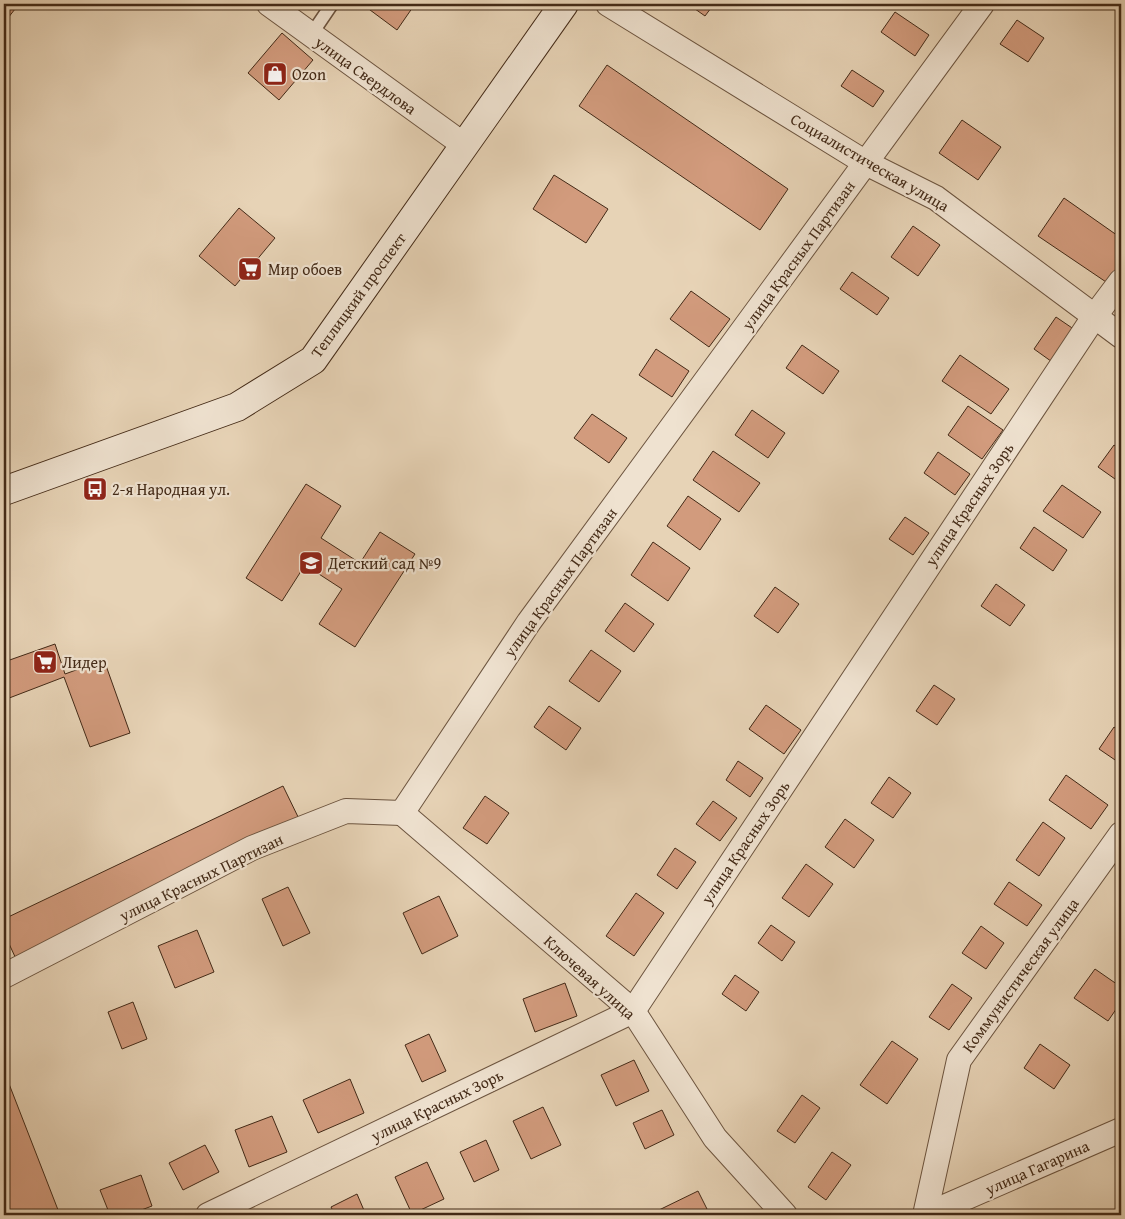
<svg xmlns="http://www.w3.org/2000/svg" width="1125" height="1219" font-family="'Gentium Book Plus',serif">
<style>
.building{fill:#d29b7d;stroke:#432a17}
.lines{fill:none;stroke-linecap:round;stroke-linejoin:round}
.service-casing{stroke:#6c543f;stroke-width:15}
.minor-casing{stroke:#6c543f;stroke-width:26}
.secondary-casing{stroke:#432a17;stroke-width:30}
.service{stroke:#efe2d0;stroke-width:12}
.minor{stroke:#efe2d0;stroke-width:24}
.secondary{stroke:#efe2d0;stroke-width:28}
.labels{text-anchor:middle;stroke-width:4.5;stroke-linejoin:round;paint-order:stroke}
.poi-label{font-size:16px;fill:#432a17;stroke:#efe2d0;text-anchor:start}
.street-label{font-size:16px;fill:#432a17;stroke:#efe2d0}
</style>
<rect width="100%" height="100%" fill="#e7d3b6"/>
<filter id="stains"><feTurbulence type="fractalNoise" baseFrequency=".004" numOctaves="4"/><feColorMatrix values="0 0 0 0 .2 0 0 0 0 .09 0 0 0 0 .02 0 0 0 .5 -.17"/></filter>
<radialGradient id="worn" r=".72"><stop offset=".6" stop-color="#630" stop-opacity="0"/><stop offset="1" stop-color="#630" stop-opacity=".3"/></radialGradient>
<g class="building">
<polygon points="4,4 19,4 4,23"/>
<polygon points="362,4 415,4 397,30"/>
<polygon points="688,4 714,4 705,16"/>
<polygon points="895,12 929,35 915,56 881,32"/>
<polygon points="1017,20 1044,38 1028,62 1000,44"/>
<polygon points="282,33 313,60 279,100 248,73"/>
<polygon points="607,65 788,189 760,230 579,106"/>
<polygon points="852,70 884,91 873,107 841,86"/>
<polygon points="962,120 1001,147 978,180 939,153"/>
<polygon points="554,175 608,209 586,243 533,209"/>
<polygon points="1064,198 1121,238 1121,272 1112,286 1038,236"/>
<polygon points="239,208 275,238 235,286 199,256"/>
<polygon points="913,226 940,245 918,276 891,257"/>
<polygon points="852,272 889,298 877,315 840,289"/>
<polygon points="691,291 730,319 709,347 670,319"/>
<polygon points="1056,317 1078,332 1055,364 1034,349"/>
<polygon points="802,345 839,371 823,394 786,368"/>
<polygon points="656,349 689,371 672,397 639,375"/>
<polygon points="960,355 1009,389 991,414 942,381"/>
<polygon points="968,406 1003,430 982,459 948,435"/>
<polygon points="752,410 785,433 768,458 735,435"/>
<polygon points="592,414 627,438 609,463 574,438"/>
<polygon points="1114,445 1121,450 1121,471 1115,479 1098,467"/>
<polygon points="713,451 760,483 739,512 693,480"/>
<polygon points="938,452 970,474 955,495 924,473"/>
<polygon points="306,484 341,506 321,538 360,563 380,532 415,554 355,647 319,624 342,589 305,565 282,601 246,578"/>
<polygon points="1062,485 1101,512 1083,538 1043,511"/>
<polygon points="688,496 721,519 700,550 667,526"/>
<polygon points="905,517 929,533 913,555 889,539"/>
<polygon points="1034,527 1067,550 1053,571 1020,548"/>
<polygon points="653,542 690,568 668,601 631,575"/>
<polygon points="996,584 1025,605 1010,626 981,606"/>
<polygon points="775,587 799,604 778,633 754,616"/>
<polygon points="625,603 654,624 634,652 605,631"/>
<polygon points="55,644 65,674 104,660 130,733 90,747 64,677 4,700 4,662"/>
<polygon points="591,650 621,671 599,702 569,681"/>
<polygon points="934,685 955,699 937,725 916,711"/>
<polygon points="766,705 801,730 784,754 749,729"/>
<polygon points="549,706 581,728 566,750 534,727"/>
<polygon points="1114,727 1121,732 1121,764 1099,749"/>
<polygon points="738,761 763,778 750,797 726,780"/>
<polygon points="1066,775 1108,805 1091,829 1049,800"/>
<polygon points="889,777 911,793 893,818 871,803"/>
<polygon points="283,786 302,825 17,961 4,933 4,919"/>
<polygon points="485,796 509,813 487,844 463,828"/>
<polygon points="713,801 737,818 720,841 696,824"/>
<polygon points="845,819 874,840 854,868 825,847"/>
<polygon points="1043,822 1065,838 1039,876 1016,860"/>
<polygon points="675,848 696,862 677,889 657,875"/>
<polygon points="806,864 833,884 809,917 782,898"/>
<polygon points="1009,882 1042,905 1027,926 994,904"/>
<polygon points="288,887 310,933 283,946 262,899"/>
<polygon points="636,893 664,913 634,956 606,936"/>
<polygon points="439,896 458,936 422,954 403,913"/>
<polygon points="771,925 795,942 782,961 758,943"/>
<polygon points="981,926 1004,943 986,969 962,953"/>
<polygon points="197,930 214,972 175,988 158,946"/>
<polygon points="1095,969 1121,987 1121,1002 1108,1021 1074,998"/>
<polygon points="735,975 759,992 746,1011 722,994"/>
<polygon points="565,983 577,1016 535,1032 523,999"/>
<polygon points="952,984 972,998 949,1030 929,1017"/>
<polygon points="133,1002 147,1039 122,1049 108,1012"/>
<polygon points="429,1034 446,1071 422,1082 405,1045"/>
<polygon points="892,1041 918,1059 887,1104 860,1085"/>
<polygon points="1040,1044 1070,1065 1054,1089 1024,1068"/>
<polygon points="634,1060 649,1091 616,1106 601,1075"/>
<polygon points="4,1071 60,1215 4,1215"/>
<polygon points="350,1079 364,1113 318,1133 303,1100"/>
<polygon points="802,1095 820,1108 795,1143 777,1131"/>
<polygon points="543,1107 561,1145 531,1159 513,1121"/>
<polygon points="662,1110 674,1135 645,1149 633,1123"/>
<polygon points="272,1116 287,1152 249,1167 235,1130"/>
<polygon points="486,1140 499,1170 474,1182 460,1152"/>
<polygon points="205,1145 219,1172 183,1190 169,1163"/>
<polygon points="832,1152 851,1165 826,1200 808,1187"/>
<polygon points="427,1162 444,1199 412,1214 395,1177"/>
<polygon points="141,1175 152,1206 128,1215 110,1215 100,1190"/>
<polygon points="698,1191 710,1215 661,1215 659,1210"/>
<polygon points="357,1194 366,1215 335,1215 331,1207"/>
</g>
<g class="lines">
<defs>
<polyline id="service" points="311,35 332,4"/>
<g id="minor">
<polyline points="269,4 464,145"/>
<polyline points="608,4 866,163 936,198 1121,336"/>
<polyline points="402,813 633,1011 715,1138 785,1215"/>
<polyline points="4,976 252,848 346,811 402,813 529,622 982,4"/>
<polyline points="208,1215 633,1011 1094,317 1121,281"/>
<polyline points="925,1215 959,1060 1121,834"/>
<polyline points="926,1215 1121,1130"/>
</g>
<polyline id="secondary" points="4,491 237,407 313,360 564,4"/>
</defs>
<use href="#service" class="service-casing"/>
<use href="#minor" class="minor-casing"/>
<use href="#secondary" class="secondary-casing"/>
<use href="#service" class="service"/>
<use href="#minor" class="minor"/>
<use href="#secondary" class="secondary"/>
</g>
<defs>
<symbol id="shop-square" viewBox="-11 -11 22 22"><rect x="-9" y="-9" width="18" height="18" rx="4" fill="#8f2418" stroke="#efe2d0"/><path d="M-5-2.5h2.3a2.7 3.5 0 0 1 5.4 0H5L5.5 6h-11ZM-1.5-2.5h3a1.5 2.3 0 0 0-3 0Z" fill="#fff"/></symbol>
<symbol id="supermarket-square" viewBox="-11 -11 22 22"><rect x="-9" y="-9" width="18" height="18" rx="4" fill="#8f2418" stroke="#efe2d0"/><path d="M-6-5.5h2.5l.6 2H6L4.5 2H-2.5L-4.4-4H-6ZM-1.5 3.2a1.3 1.3 0 1 0 .1 0ZM3 3.2a1.3 1.3 0 1 0 .1 0Z" fill="#fff"/></symbol>
<symbol id="bus-square" viewBox="-11 -11 22 22"><rect x="-9" y="-9" width="18" height="18" rx="4" fill="#8f2418" stroke="#efe2d0"/><path d="M-5-6H5V4H4V6H2V4H-2V6H-4V4H-5ZM-3.5-4V0h7V-4ZM-3.5 1.2v1.5H-2V1.2ZM2 1.2v1.5H3.5V1.2Z" fill="#fff"/></symbol>
<symbol id="school-square" viewBox="-11 -11 22 22"><rect x="-9" y="-9" width="18" height="18" rx="4" fill="#8f2418" stroke="#efe2d0"/><path d="M0-5L7-2L0 1L-7-2ZM-4 1L0 2.5L4 1V4Q0 6-4 4Z" fill="#fff"/></symbol>
</defs>
<g fill-rule="evenodd">
<use href="#shop-square" x="261" y="60" width="28" height="28"/>
<use href="#supermarket-square" x="236" y="255" width="28" height="28"/>
<use href="#bus-square" x="81" y="475" width="28" height="28"/>
<use href="#school-square" x="297" y="549" width="28" height="28"/>
<use href="#supermarket-square" x="31" y="648" width="28" height="28"/>
</g>
<g class="labels">
<g class="poi-label">
<text x="292" y="80">Ozon</text>
<text x="268" y="275">Мир обоев</text>
<text x="112" y="495">2-я Народная ул.</text>
<text x="328" y="569">Детский сад №9</text>
<text x="62" y="668">Лидер</text>
</g>
<g class="street-label">
<text transform="translate(366 75) rotate(36)" y="6">улица Свердлова</text>
<text transform="translate(870 162) rotate(30)" y="6">Социалистическая улица</text>
<text transform="translate(798 255) rotate(-54)" y="6">улица Красных Партизан</text>
<text transform="translate(358 295) rotate(-54)" y="6">Теплицкий проспект</text>
<text transform="translate(969 504) rotate(-56)" y="6">улица Красных Зорь</text>
<text transform="translate(560 582) rotate(-54)" y="6">улица Красных Партизан</text>
<text transform="translate(745 842) rotate(-56)" y="6">улица Красных Зорь</text>
<text transform="translate(201 877) rotate(-26)" y="6">улица Красных Партизан</text>
<text transform="translate(1020 975) rotate(-54)" y="6">Коммунистическая улица</text>
<text transform="translate(590 977) rotate(42)" y="6">Ключевая улица</text>
<text transform="translate(437 1105) rotate(-26)" y="6">улица Красных Зорь</text>
<text transform="translate(1037 1167) rotate(-24)" y="6">улица Гагарина</text>
</g>
</g>
<rect width="1125" height="1219" fill="none" stroke="#e7d3b6" stroke-width="20"/>
<rect x="5" y="5" width="1115" height="1209" fill="none" stroke="#432a17" stroke-width="2.5"/>
<rect x="10" y="10" width="1105" height="1199" fill="none" stroke="#432a17"/>
<rect width="100%" height="100%" filter="url(#stains)"/>
<rect width="100%" height="100%" fill="url(#worn)"/>
</svg>
